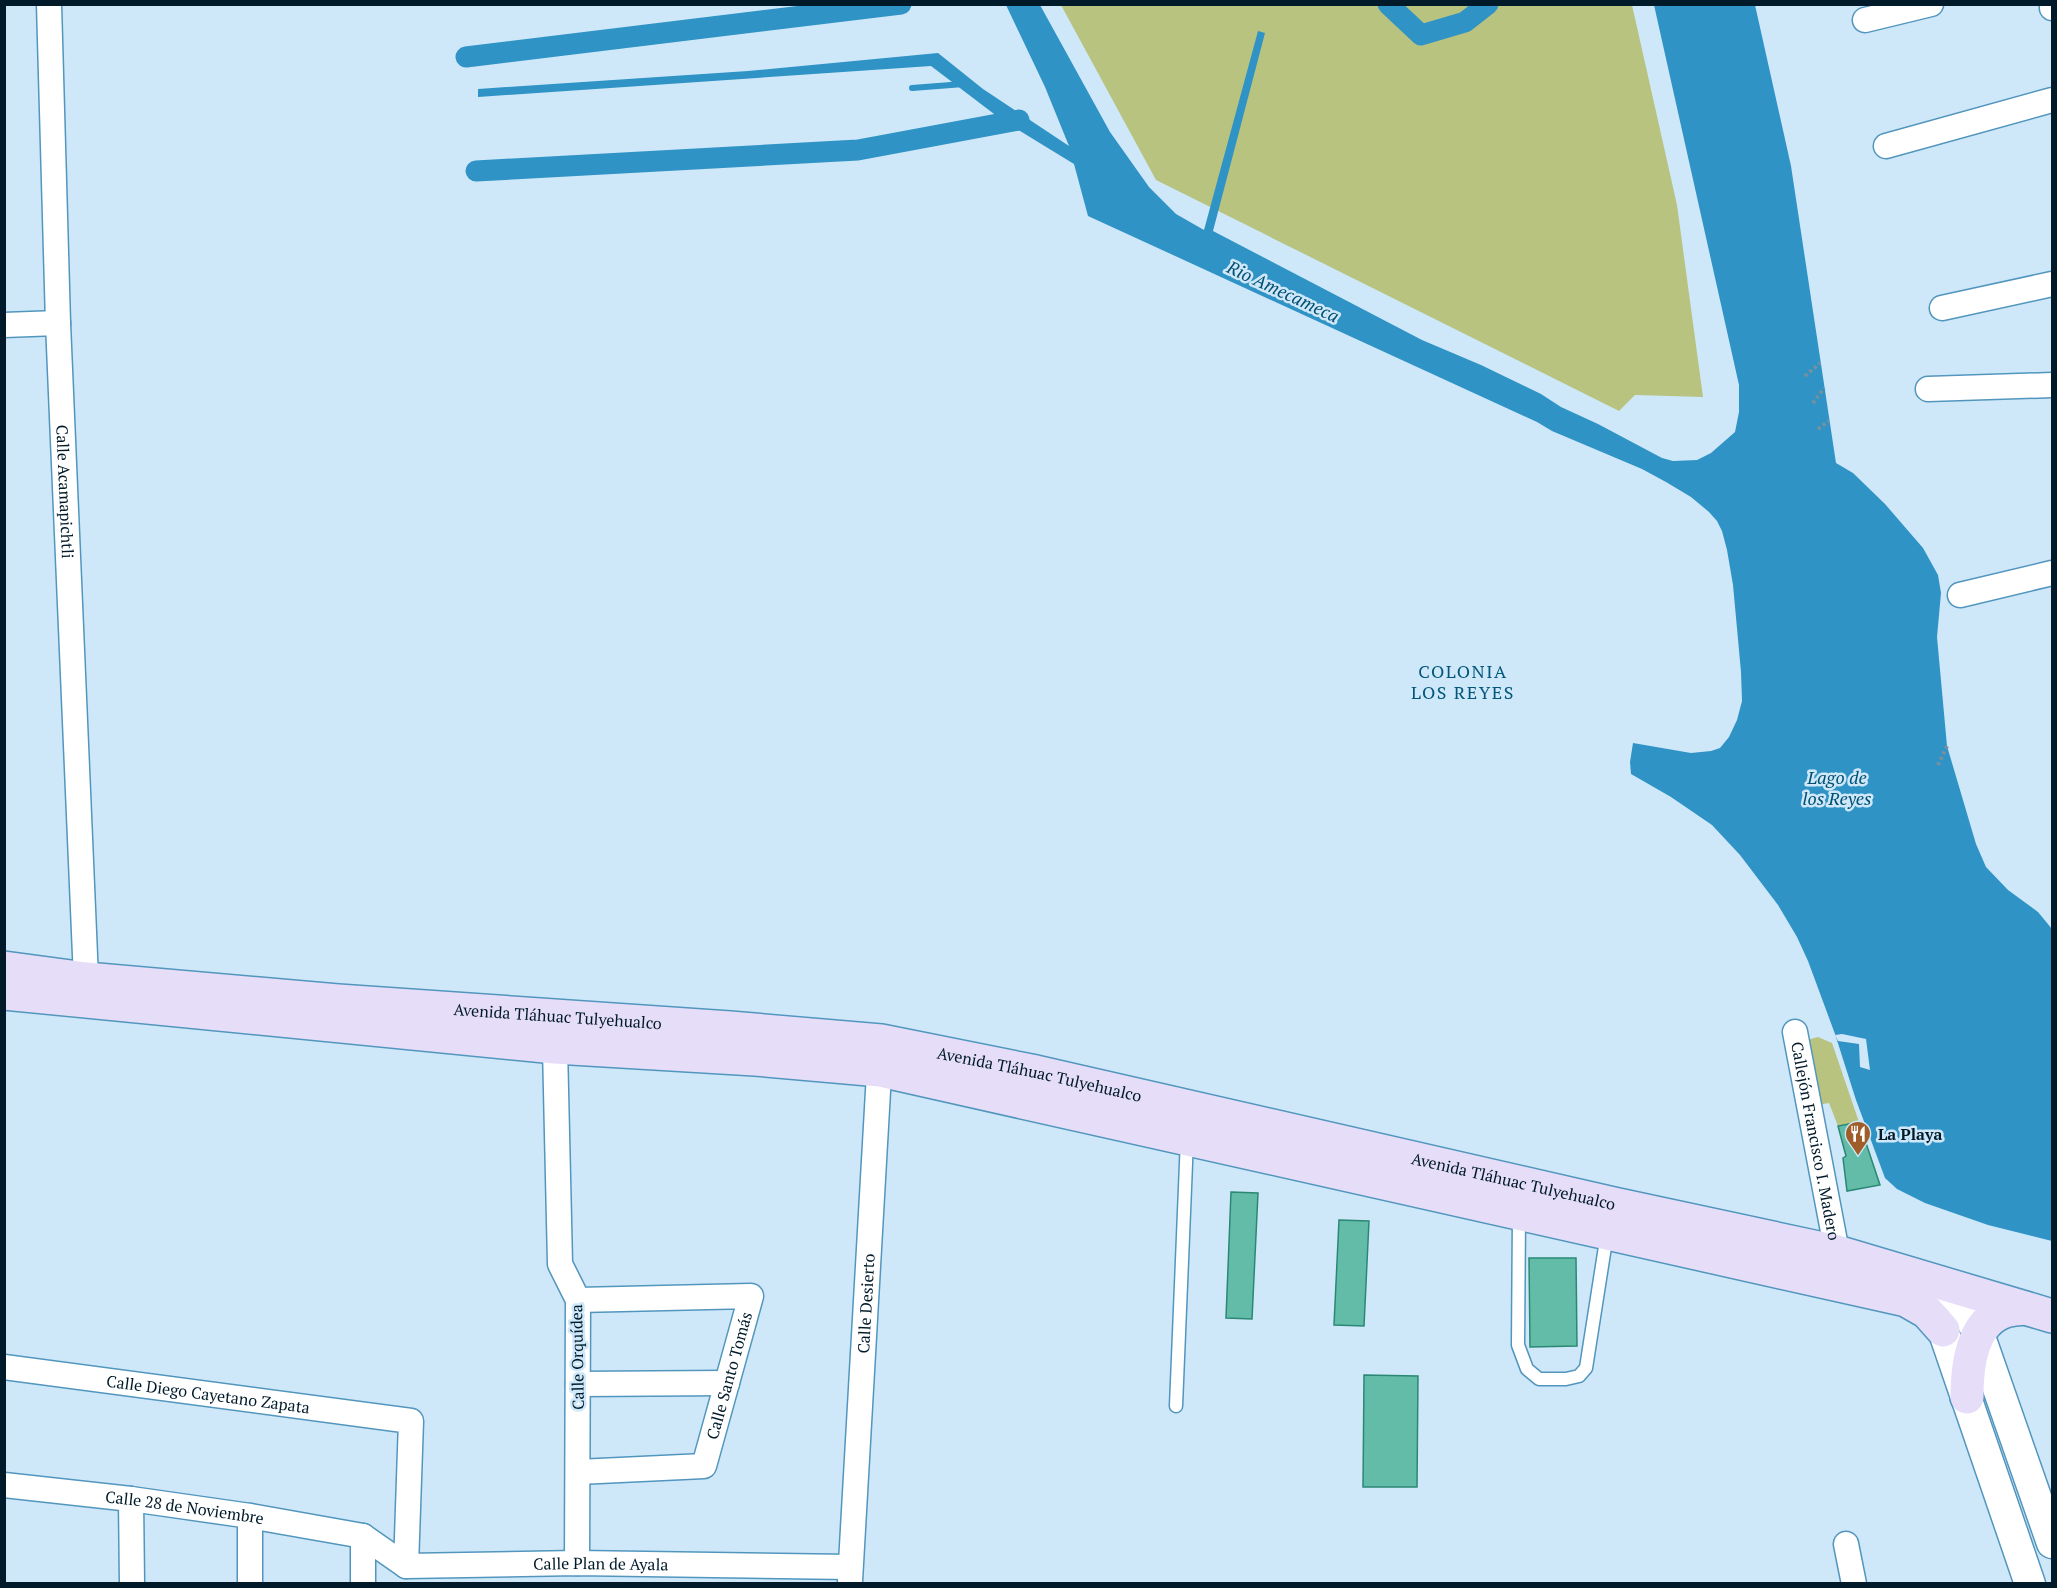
<svg xmlns="http://www.w3.org/2000/svg" width="2057" height="1588" font-family="'PT Serif',serif">
<style>
.green{fill:#b8c37f}
.water{fill:#2f93c6}
.pier{fill:#cee8f9}
.lines{fill:none;stroke-linecap:round;stroke-linejoin:round}
.stream{stroke:#2f93c6;stroke-width:6}
.canal{stroke:#2f93c6;stroke-width:21}
.building{fill:#63bca7;stroke:#2b8875;stroke-width:1.5}
.service-casing{stroke:#5296be;stroke-width:15}
.minor-casing{stroke:#5296be;stroke-width:27}
.tertiary-casing{stroke:#5296be;stroke-width:33}
.secondary-casing{stroke:#5296be;stroke-width:36}
.path{stroke:#7690a0;stroke-width:4;stroke-dasharray:3 3;stroke-linecap:butt}
.service{stroke:#fff;stroke-width:12}
.minor{stroke:#fff;stroke-width:24}
.tertiary{stroke:#fff;stroke-width:30}
.secondary{stroke:#e6def8;stroke-width:33}
.labels{text-anchor:middle;stroke-width:5;stroke-linejoin:round;paint-order:stroke}
.street-label{font-size:16px;fill:#001a2a;stroke:#cee8f9}
.poi-label{font-size:16px;font-weight:bold;fill:#001a2a;stroke:#cee8f9;text-anchor:start}
.water-label{font-size:18px;font-style:italic;fill:#004f73;stroke:#cee8f9}
.neighbourhood-label{font-size:18px;letter-spacing:1.5px;fill:#02567a;stroke:#cee8f9}
</style>
<rect width="100%" height="100%" fill="#cee8f9"/>
<g class="green">
<polygon points="1061,5 1632,5 1677,205 1703,397 1635,395 1619,411 1156,180"/>
<polygon points="1818,1037 1832,1043 1859,1122 1838,1126 1829,1103 1817,1105 1807,1040"/>
</g>
<polygon class="water" points="1006,5 1040,5 1110,132 1149,187 1176,214 1204,230 1258,31 1265,33 1213,231 1422,340 1481,365 1541,394 1561,407 1598,424 1662,458 1673,461 1697,460 1711,453 1735,432 1739,412 1739,385 1654,5 1755,5 1791,166 1836,463 1853,473 1885,504 1923,548 1938,575 1941,593 1937,637 1947,746 1976,844 1986,867 2008,890 2038,912 2052,929 2052,1241 1988,1225 1925,1203 1897,1189 1885,1178 1856,1100 1835,1034 1808,961 1797,937 1778,905 1740,855 1712,825 1671,797 1631,774 1630,762 1633,743 1691,753 1711,751 1720,748 1729,737 1737,720 1742,701 1741,672 1733,585 1727,550 1722,531 1717,521 1709,512 1691,497 1666,482 1642,469 1552,431 1537,422 1088,216 1074,164 1002,120 931,66 478,97 478,89 748,71 938,53 983,89 1069,146 1045,87"/>
<polygon class="pier" points="1842,1034 1866,1039 1870,1070 1860,1067 1859,1044 1838,1041 1835,1035"/>
<g class="lines">
<polyline class="stream" points="912,88 964,84"/>
<g class="canal">
<polyline points="1388,4 1421,35 1465,22 1488,4"/>
<polyline points="466,57 901,4"/>
<polyline points="476,171 858,150 1019,120"/>
</g>
</g>
<g class="building">
<polygon points="1859,1122 1880,1185 1847,1191 1843,1158 1846,1156 1838,1126"/>
<polygon points="1231,1192 1258,1193 1252,1319 1226,1318"/>
<polygon points="1339,1220 1369,1221 1364,1326 1334,1325"/>
<polygon points="1529,1258 1576,1258 1577,1346 1530,1347"/>
<polygon points="1364,1375 1418,1376 1417,1487 1363,1487"/>
</g>
<g class="lines">
<defs>
<g id="service">
<polyline points="1519,1215 1518,1345 1527,1369 1539,1379 1566,1379 1579,1376 1586,1368 1607,1234"/>
<polyline points="1176,1406 1187,1139"/>
</g>
<g id="minor">
<path id="s1" d="M49,4L58,323L86,979"/>
<polyline points="2052,4 2052,8"/>
<polyline points="1865,20 1931,4"/>
<polyline points="1886,146 2052,100"/>
<polyline points="1942,308 2052,284"/>
<polyline points="4,325 58,323"/>
<polyline points="1928,389 2052,385"/>
<polyline points="1960,595 2052,573"/>
<path id="s2" d="M1795,1032L1837,1252"/>
<polyline points="555,1047 560,1264 578,1300 577,1563"/>
<path id="s3" d="M4,1367L411,1421L406,1566"/>
<polyline points="578,1384 727,1383"/>
<path id="s4" d="M578,1472L704,1466L751,1296L578,1300"/>
<path id="s5" d="M4,1485L131,1499L250,1516L363,1536L406,1566L577,1563L850,1567"/>
<polyline points="131,1499 132,1584"/>
<polyline points="250,1516 250,1584"/>
<polyline points="1846,1544 1854,1584"/>
<path id="s6" d="M850,1581L880,1056"/>
<polyline points="363,1584 363,1536"/>
</g>
<g id="tertiary">
<polyline points="1942,1284 1960,1302 1979,1334 2052,1543"/>
<polyline points="1943,1330 2030,1584"/>
</g>
<g id="secondary">
<path id="s7" d="M4,968L86,979L338,1001L730,1028L881,1041L1036,1072L1614,1204L1837,1252L2052,1316"/>
<polyline points="4,993 555,1047 755,1059 880,1070 1906,1300 1927,1312 1943,1330"/>
<path d="M1967,1397C1967,1368 1971,1322 2005,1311C2011,1309 2018,1309 2024,1308"/>
</g>
</defs>
<use href="#service" class="service-casing"/>
<use href="#minor" class="minor-casing"/>
<use href="#tertiary" class="tertiary-casing"/>
<use href="#secondary" class="secondary-casing"/>
<g class="path">
<polyline points="1805,376 1820,363"/>
<polyline points="1813,403 1824,388"/>
<polyline points="1818,429 1829,421"/>
<polyline points="1938,765 1947,746"/>
</g>
<use href="#service" class="service"/>
<use href="#minor" class="minor"/>
<use href="#tertiary" class="tertiary"/>
<use href="#secondary" class="secondary"/>
</g>
<defs>
<symbol id="restaurant-pin" viewBox="-11 -11 22 30"><path d="M0 17L-7.5 6A9.5 9.5 0 1 1 7.5 6Z" fill="#9f5e29" stroke="#cee8f9"/><path d="M-5-6h1v4h1v-4h1v4h1v-4h1v5L-1.5 .5V6h-2V.5L-5-1ZM5-6V6H3V1.5H1.5Q1.5-4 5-6Z" fill="#fff"/></symbol>
</defs>
<g fill-rule="evenodd">
<use href="#restaurant-pin" x="1843" y="1119" width="30" height="40"/>
</g>
<g class="labels">
<g class="street-label">
<text dy="6" stroke="none"><textPath href="#s1" startOffset="488">Calle Acamapichtli</textPath></text>
<text dy="6" stroke="none"><textPath href="#s7" startOffset="556">Avenida Tláhuac Tulyehualco</textPath></text>
<text dy="6" stroke="none"><textPath href="#s7" startOffset="1042">Avenida Tláhuac Tulyehualco</textPath></text>
<text dy="6" stroke="none"><textPath href="#s2" startOffset="111">Callejón Francisco I. Madero</textPath></text>
<text dy="6" stroke="none"><textPath href="#s7" startOffset="1528">Avenida Tláhuac Tulyehualco</textPath></text>
<text dy="6" stroke="none"><textPath href="#s6" startOffset="278">Calle Desierto</textPath></text>
<text transform="translate(577 1357) rotate(-91)" y="6">Calle Orquídea</text>
<text dy="6" stroke="none"><textPath href="#s4" startOffset="220">Calle Santo Tomás</textPath></text>
<text dy="6" stroke="none"><textPath href="#s3" startOffset="206">Calle Diego Cayetano Zapata</textPath></text>
<text dy="6" stroke="none"><textPath href="#s5" startOffset="182">Calle 28 de Noviembre</textPath></text>
<text dy="6" stroke="none"><textPath href="#s5" startOffset="610">Calle Plan de Ayala</textPath></text>
</g>
<g class="poi-label">
<text x="1878" y="1140">La Playa</text>
</g>
<g class="water-label">
<text transform="translate(1283 292) rotate(25)" y="6">Rio Amecameca</text>
<text x="1837" y="784">Lago de<tspan x="1837" dy="21">los Reyes</tspan></text>
</g>
<g class="neighbourhood-label">
<text x="1463" y="678">COLONIA<tspan x="1463" dy="21">LOS REYES</tspan></text>
</g>
</g>
<rect width="2057" height="1588" fill="none" stroke="#001a2a" stroke-width="12"/>
</svg>
